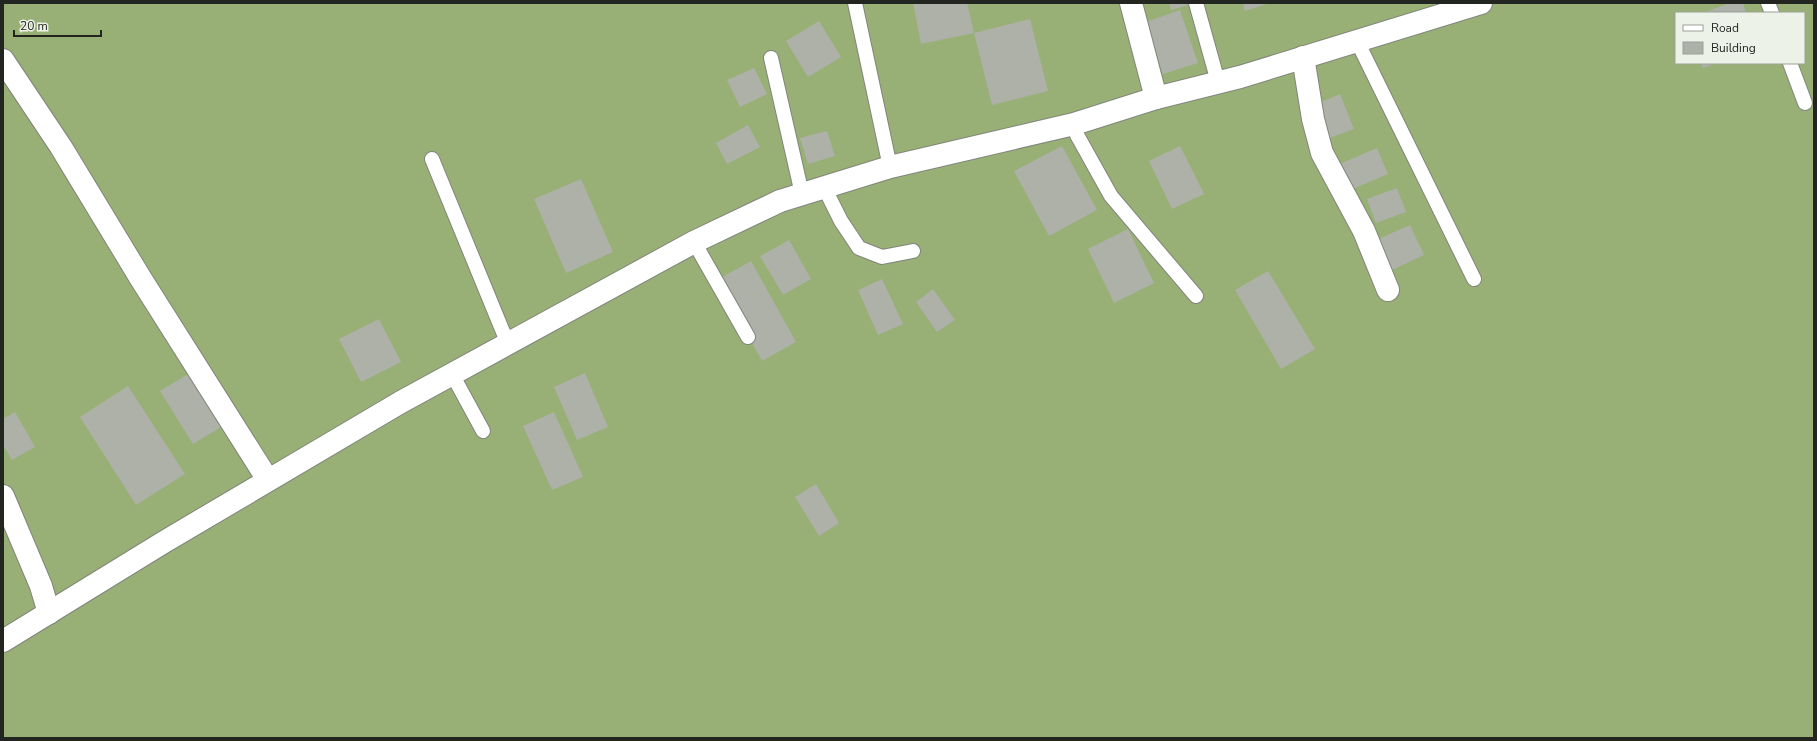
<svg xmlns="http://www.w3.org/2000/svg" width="1817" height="741" font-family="'Nunito Sans',sans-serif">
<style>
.forest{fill:#98b075;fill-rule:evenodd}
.building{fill:#adb1a8}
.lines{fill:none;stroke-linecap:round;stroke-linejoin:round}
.service-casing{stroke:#81857c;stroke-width:16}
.minor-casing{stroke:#81857c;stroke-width:24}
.tertiary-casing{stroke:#81857c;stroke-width:24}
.service{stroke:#fff;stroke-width:14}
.minor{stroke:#fff;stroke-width:22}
.tertiary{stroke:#fff;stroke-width:22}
</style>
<rect width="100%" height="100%" fill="#e0e5db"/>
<path class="forest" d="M3,3H1814V738H3ZM1676,13H1804V63H1676Z"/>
<g class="building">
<polygon points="913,3 967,3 974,33 921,44"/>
<polygon points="1169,3 1189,3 1189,5 1171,10"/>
<polygon points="1243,3 1270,3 1245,11"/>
<polygon points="1729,3 1743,3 1746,13 1703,13"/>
<polygon points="1180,10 1198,63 1163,74 1146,22"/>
<polygon points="1030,19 1048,91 992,105 974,33"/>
<polygon points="819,21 841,57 808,77 786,41"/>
<polygon points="1701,63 1717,63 1703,68"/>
<polygon points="754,68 767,94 740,107 727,80"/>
<polygon points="1340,94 1354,129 1327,139 1314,105"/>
<polygon points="748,125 760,147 727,164 716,143"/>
<polygon points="827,131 835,156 808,164 800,138"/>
<polygon points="1062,146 1097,210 1049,236 1014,171"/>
<polygon points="1180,146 1204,194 1172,209 1149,161"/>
<polygon points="1377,148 1388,174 1348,191 1337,165"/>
<polygon points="581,179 613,252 566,273 534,199"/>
<polygon points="1397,188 1406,212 1376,223 1367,199"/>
<polygon points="1410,225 1424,255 1390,271 1376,240"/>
<polygon points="1128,229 1154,283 1114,303 1088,249"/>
<polygon points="789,240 811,279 783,295 760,256"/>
<polygon points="751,261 796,342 762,361 717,280"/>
<polygon points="1268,271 1315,349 1281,369 1235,290"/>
<polygon points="882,279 903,324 878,335 858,290"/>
<polygon points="933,289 955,320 937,332 916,302"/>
<polygon points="379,319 401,362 361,382 339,339"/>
<polygon points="193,371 226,424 193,444 160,391"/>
<polygon points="585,373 608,427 577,440 554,387"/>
<polygon points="128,386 185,474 136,505 80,417"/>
<polygon points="15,412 35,447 12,460 3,445 3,419"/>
<polygon points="554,412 583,477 552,490 523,426"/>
<polygon points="816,484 839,523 819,536 795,497"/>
</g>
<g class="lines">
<defs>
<g id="service">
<polyline points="855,3 890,167"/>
<polyline points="1196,3 1218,82"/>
<polyline points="1768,3 1772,13"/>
<polyline points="1357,41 1474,279"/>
<polyline points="771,58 802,194"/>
<polyline points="1790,63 1805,103"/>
<polyline points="1074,124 1077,135 1111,196 1196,296"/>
<polyline points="432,159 508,344"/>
<polyline points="824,187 841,221 859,248 882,257 913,251"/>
<polyline points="694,242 748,337"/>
<polyline points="452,374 483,431"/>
</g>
<g id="minor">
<polyline points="1131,3 1156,98"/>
<polyline points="1303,57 1313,119 1322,153 1364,231 1388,290"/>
<polyline points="3,60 61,147 141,279 268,480"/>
<polyline points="3,496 41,586 49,613"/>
</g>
<polyline id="tertiary" points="3,641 164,542 401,402 694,242 780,201 890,167 1074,124 1156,98 1240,77 1481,3"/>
</defs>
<use href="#service" class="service-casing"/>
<use href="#minor" class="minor-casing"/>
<use href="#tertiary" class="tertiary-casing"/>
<use href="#service" class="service"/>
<use href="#minor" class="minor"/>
<use href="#tertiary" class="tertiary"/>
</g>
<rect width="1817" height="741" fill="none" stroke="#232521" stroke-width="8"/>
<rect x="1675" y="12" width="130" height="52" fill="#edf2e8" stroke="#9ca098"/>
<rect x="1683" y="25" width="20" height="6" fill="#ffffff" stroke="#9ca098"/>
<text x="1711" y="32" font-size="12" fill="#232521">Road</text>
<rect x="1683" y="42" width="20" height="12" fill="#adb1a8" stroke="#9ca098"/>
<text x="1711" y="52" font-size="12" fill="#232521">Building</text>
<path d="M14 30v6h87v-6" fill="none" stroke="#232521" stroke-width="2"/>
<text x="20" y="30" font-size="12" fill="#232521" stroke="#edf2e8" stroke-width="3" paint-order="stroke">20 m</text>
</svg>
